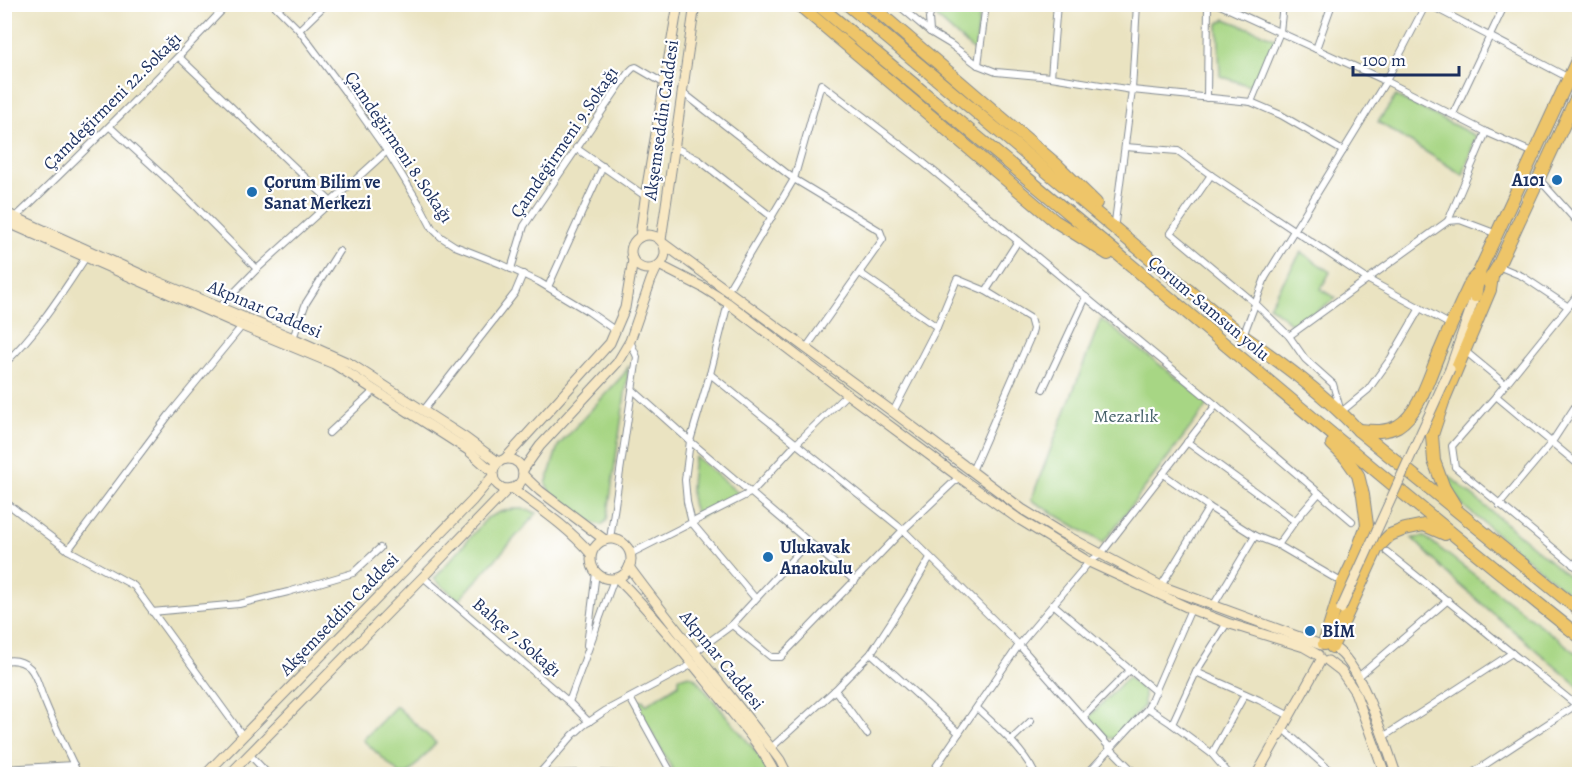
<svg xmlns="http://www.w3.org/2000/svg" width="1584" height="779" font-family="Alegreya,serif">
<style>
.green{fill:#a7d684;stroke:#618271;stroke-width:1.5}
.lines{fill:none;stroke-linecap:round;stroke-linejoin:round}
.street-casing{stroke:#828990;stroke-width:8}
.secondary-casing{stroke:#828990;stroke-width:11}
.highway-casing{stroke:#828990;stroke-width:14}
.street{stroke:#fff;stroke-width:6}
.secondary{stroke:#f8e8c3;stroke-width:9}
.highway{stroke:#eec569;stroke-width:12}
.secondary-bridge-casing{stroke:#828990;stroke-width:11;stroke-linecap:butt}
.secondary-bridge{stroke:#f8e8c3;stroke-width:9}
.poi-dot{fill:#1f6fb2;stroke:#fff;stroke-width:2}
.labels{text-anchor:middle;stroke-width:4.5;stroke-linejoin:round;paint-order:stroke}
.street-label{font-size:18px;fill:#1b2f5e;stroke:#fff}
.poi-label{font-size:18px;font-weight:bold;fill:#1b2f5e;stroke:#fff;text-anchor:start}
.park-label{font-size:18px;fill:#456169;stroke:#fff}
</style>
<rect width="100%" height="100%" fill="#fff"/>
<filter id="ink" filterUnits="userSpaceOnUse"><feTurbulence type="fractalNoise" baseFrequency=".0167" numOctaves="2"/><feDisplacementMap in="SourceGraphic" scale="12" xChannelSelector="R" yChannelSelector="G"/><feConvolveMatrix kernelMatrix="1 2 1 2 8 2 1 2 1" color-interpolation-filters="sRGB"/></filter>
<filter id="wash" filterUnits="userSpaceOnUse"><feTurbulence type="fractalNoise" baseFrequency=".008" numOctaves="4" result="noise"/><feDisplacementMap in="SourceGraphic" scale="24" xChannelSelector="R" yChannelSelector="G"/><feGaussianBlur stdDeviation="1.35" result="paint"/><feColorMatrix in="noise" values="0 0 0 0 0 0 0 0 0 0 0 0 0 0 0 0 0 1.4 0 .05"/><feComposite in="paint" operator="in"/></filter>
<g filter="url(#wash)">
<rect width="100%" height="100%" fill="#eae3c1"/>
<g class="green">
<polygon points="940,5 981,5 975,52 936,17"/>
<polygon points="1225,19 1277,39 1250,86 1220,76 1218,24"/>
<polygon points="1396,96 1476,136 1463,175 1378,122"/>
<polygon points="1301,252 1330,272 1321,289 1336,298 1295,326 1269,306"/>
<polygon points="1101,319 1209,403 1103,543 1031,500"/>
<polygon points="629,366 607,520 602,525 593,523 550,492 546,484 558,446 623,375"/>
<path d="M696,457L738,493V496L700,517C686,507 692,474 694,459Z"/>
<polygon points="1449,476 1579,585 1579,602 1462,505 1445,481"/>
<polygon points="513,509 523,509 537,513 459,600 434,579 487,518 500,512"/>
<polygon points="1425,537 1579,655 1579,687 1453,579 1412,538"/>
<polygon points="689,675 695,678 758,754 771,774 675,774 639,710 638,702 643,700 646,705 679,684 679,678"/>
<polygon points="1128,677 1144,691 1144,706 1114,738 1108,738 1089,717"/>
<polygon points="396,706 436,743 408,774 400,774 363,740"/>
</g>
</g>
<g filter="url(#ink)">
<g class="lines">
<defs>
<g id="street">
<polyline points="273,4 299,30 346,93 387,151 420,205 432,228 441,237 455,246 501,264 539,282 589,312 616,331"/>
<polyline points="897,4 930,32 950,44 978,65 996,72 1051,77"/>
<polyline points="1057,4 1051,77 1132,90 1251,102 1281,115 1343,151"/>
<polyline points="1218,4 1386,81 1486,132 1534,153"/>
<polyline points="1428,4 1569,78"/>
<polyline points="299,30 326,4"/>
<polyline points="930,32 929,18 933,4"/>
<polyline points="1316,49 1332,4"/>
<polyline points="179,57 331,202"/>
<polyline points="978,65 986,4"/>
<polyline points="681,91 794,179 880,231 883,239 806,348"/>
<polyline points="1207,98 1208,4"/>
<polyline points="1251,102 1280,32 1283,4"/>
<polyline points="1453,114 1505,4"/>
<polyline points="110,127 182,193 257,269"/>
<polyline points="674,147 699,160 772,217"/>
<polyline points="1125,147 1178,151 1211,175 1367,279 1451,325"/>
<polyline points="576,148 645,196"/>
<polyline points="1211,175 1171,233 1256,304 1289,336 1305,359 1333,384 1341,412 1368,390 1391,358 1420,308"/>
<polyline points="1539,179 1580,225"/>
<path d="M16,217C88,148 159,78 228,4"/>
<polyline points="1448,221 1460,220 1497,234"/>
<polyline points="1115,222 1132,90 1137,4"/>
<polyline points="1498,266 1522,276 1567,306"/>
<polyline points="511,269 524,226 628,73 633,68 636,67 665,84"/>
<polyline points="860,273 937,327"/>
<polyline points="548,287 603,166"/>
<polyline points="728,290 794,179 821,84 919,159 1216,405 1352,521"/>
<polyline points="986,291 1018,241"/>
<polyline points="1580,292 1496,396 1452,446 1455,467 1580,570"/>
<polyline points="728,303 710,374 690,441 685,480 687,502 692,523 755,598"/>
<polyline points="220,307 257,269 387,151"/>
<polyline points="1243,336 1265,278 1386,81 1426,4"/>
<polyline points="1289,336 1448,221 1486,132"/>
<polyline points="293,338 306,303 339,251"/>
<polyline points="1465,351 1505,384"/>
<path d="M4,364C37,333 61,295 86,257"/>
<polyline points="710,374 903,530 1019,645 1111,749 1136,774"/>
<polyline points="1043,389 1086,297"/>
<polyline points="633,390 690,441 855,581"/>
<polyline points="1496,396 1580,466"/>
<polyline points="423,411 515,293 523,274"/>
<polyline points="893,412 937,327 957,279 986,291 1030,318 1033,329 1031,336 972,471"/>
<polyline points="329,433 375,390"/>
<polyline points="1187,442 1295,521"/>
<polyline points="1163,474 1209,507 1255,536 1278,545 1343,583"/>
<polyline points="4,501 68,550 134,586 243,736"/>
<polyline points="1499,505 1552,442 1580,399"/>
<polyline points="610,539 637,357 630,341"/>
<polyline points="1278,545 1295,521 1319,493"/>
<polyline points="68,550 169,415 242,326"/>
<polyline points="1387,552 1580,708"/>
<polyline points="630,554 752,492 796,444 847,394"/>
<polyline points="1573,565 1580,558"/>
<polyline points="423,577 569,702 589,722"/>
<polyline points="1161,586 1209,507"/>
<polyline points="1053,604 1156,692"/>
<polyline points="1213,606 1255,536"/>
<polyline points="152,612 239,604 288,592 353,573 380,548"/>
<polyline points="732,625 771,657 781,657 903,530 959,477"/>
<polyline points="587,645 596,572"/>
<polyline points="695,652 732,625 808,542"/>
<polyline points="871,653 959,733"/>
<path d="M4,661C14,659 23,661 30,668C38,677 40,692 45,702C55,727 67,750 78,774"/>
<polyline points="1196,672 1259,700 1290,716"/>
<polyline points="1358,677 1448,600"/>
<polyline points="835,690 867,734"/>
<polyline points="630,698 672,774"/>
<polyline points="569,702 614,579"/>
<path d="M977,708C998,728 1022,748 1035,774"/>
<polyline points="1148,708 1172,724 1212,754 1229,774"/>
<polyline points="1083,717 1130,670"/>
<polyline points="1172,724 1196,672 1227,623"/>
<polyline points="1283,729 1334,774"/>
<polyline points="1383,737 1512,653"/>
<polyline points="1011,740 1031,721"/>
<polyline points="771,748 835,690 871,653 906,599 930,558"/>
<polyline points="1212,754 1245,694"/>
<polyline points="250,755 268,774"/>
<polyline points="4,769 74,765"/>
<polyline points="539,774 573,735 584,725 605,711 693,664"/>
<polyline points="546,774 588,773 619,774"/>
<polyline points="931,774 1019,645 1089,562 1101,554 1216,405"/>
<polyline points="1087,774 1148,708 1191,609"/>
<polyline points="1471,774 1576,705"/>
</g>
<g id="secondary">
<polyline points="4,212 147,277 293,338 351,364 464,437 498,462"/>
<polyline points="4,221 242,326 334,364 468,450 493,472"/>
<circle cx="648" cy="252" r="17"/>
<polyline points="640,237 646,192 678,4"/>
<polyline points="661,240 695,4"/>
<polyline points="664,244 893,412 1022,509 1058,531 1161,586 1321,645"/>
<polyline points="659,265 704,288 728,303 847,394 959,477 1017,518 1089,562 1191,609 1227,623 1304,647 1318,655"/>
<polyline points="1450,369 1475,296"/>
<circle cx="508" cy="474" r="15"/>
<polyline points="505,459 610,343 625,308 633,260"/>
<polyline points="523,470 540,446 617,363 630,341 651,280 657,267"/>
<polyline points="523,475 540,491 605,540"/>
<path d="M512,488C539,508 569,528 591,554"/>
<circle cx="611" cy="559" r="20"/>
<path d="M629,567C674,629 724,687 771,748L780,760L787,774"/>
<path d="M617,578C655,616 688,658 722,700C741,724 762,747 775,774"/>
<path d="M1334,648C1360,661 1386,745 1396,774"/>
<polyline points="1328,661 1341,671 1355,692 1385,774"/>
<polyline points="206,774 472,501 493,476"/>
<polyline points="230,774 423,577 508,489"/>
<polyline points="1257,774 1321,660"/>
</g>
<g id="highway">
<polyline points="798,4 1055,221 1108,254"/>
<path d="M817,4C931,99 1045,192 1158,288C1297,405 1437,523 1580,637"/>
<path d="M847,4L1243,336C1283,364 1324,394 1358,430L1580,611"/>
<polyline points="869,4 1057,165 1096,203"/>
<polyline points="1488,282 1498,266 1580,90"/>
<polyline points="1475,296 1480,270 1580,54"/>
<path d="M1358,430C1371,431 1385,433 1398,426C1420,413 1430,373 1440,351C1450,327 1461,303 1472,280L1476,276"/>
<polyline points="1455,506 1444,488 1434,461 1432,435 1444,399 1490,290 1492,277"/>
<polyline points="1324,644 1343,583 1353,562 1367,525 1363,495 1358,475 1346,458 1332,444"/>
<polyline points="1332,647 1377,548 1390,535 1405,529 1424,525 1445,534"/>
</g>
</defs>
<use href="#street" class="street-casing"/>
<use href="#secondary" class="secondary-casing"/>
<use href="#highway" class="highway-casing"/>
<use href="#street" class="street"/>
<use href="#secondary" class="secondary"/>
<use href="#highway" class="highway"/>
<defs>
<polyline id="secondary-bridge" points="1341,609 1450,369"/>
</defs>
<use href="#secondary-bridge" class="secondary-bridge-casing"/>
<use href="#secondary-bridge" class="secondary-bridge"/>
</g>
</g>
<g class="poi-dot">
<circle cx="1557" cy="180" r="6"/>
<circle cx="252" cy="192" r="6"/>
<circle cx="768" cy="557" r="6"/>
<circle cx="1310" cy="631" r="6"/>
</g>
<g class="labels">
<g class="street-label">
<text transform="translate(112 101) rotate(-45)" y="6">Çamdeğirmeni 22.Sokağı</text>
<text transform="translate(661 120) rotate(-82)" y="6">Akşemseddin Caddesi</text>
<text transform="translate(564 142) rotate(-56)" y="6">Çamdeğirmeni 9.Sokağı</text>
<text transform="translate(399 147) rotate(56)" y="6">Çamdeğirmeni 8.Sokağı</text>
<text transform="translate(1209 308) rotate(40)" y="6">Çorum-Samsun yolu</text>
<text transform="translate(265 309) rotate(23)" y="6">Akpınar Caddesi</text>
<text transform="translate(339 614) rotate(-46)" y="6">Akşemseddin Caddesi</text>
<text transform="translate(517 637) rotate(41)" y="6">Bahçe 7.Sokağı</text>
<text transform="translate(722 660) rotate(51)" y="6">Akpınar Caddesi</text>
</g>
<g class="poi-label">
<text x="1545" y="186" text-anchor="end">A101</text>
<text x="264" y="188">Çorum Bilim ve<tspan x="264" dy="21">Sanat Merkezi</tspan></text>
<text x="780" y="553">Ulukavak<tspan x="780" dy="21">Anaokulu</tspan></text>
<text x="1322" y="637">BİM</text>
</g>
<g class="park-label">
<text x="1126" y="422">Mezarlık</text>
</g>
</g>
<rect width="1584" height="779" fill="none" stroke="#fff" stroke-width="24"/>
<path d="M1353 66v9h106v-9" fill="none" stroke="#1b2f5e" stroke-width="3"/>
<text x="1362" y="66" font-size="18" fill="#1b2f5e" stroke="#ffffff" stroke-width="4.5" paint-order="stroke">100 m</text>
</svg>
